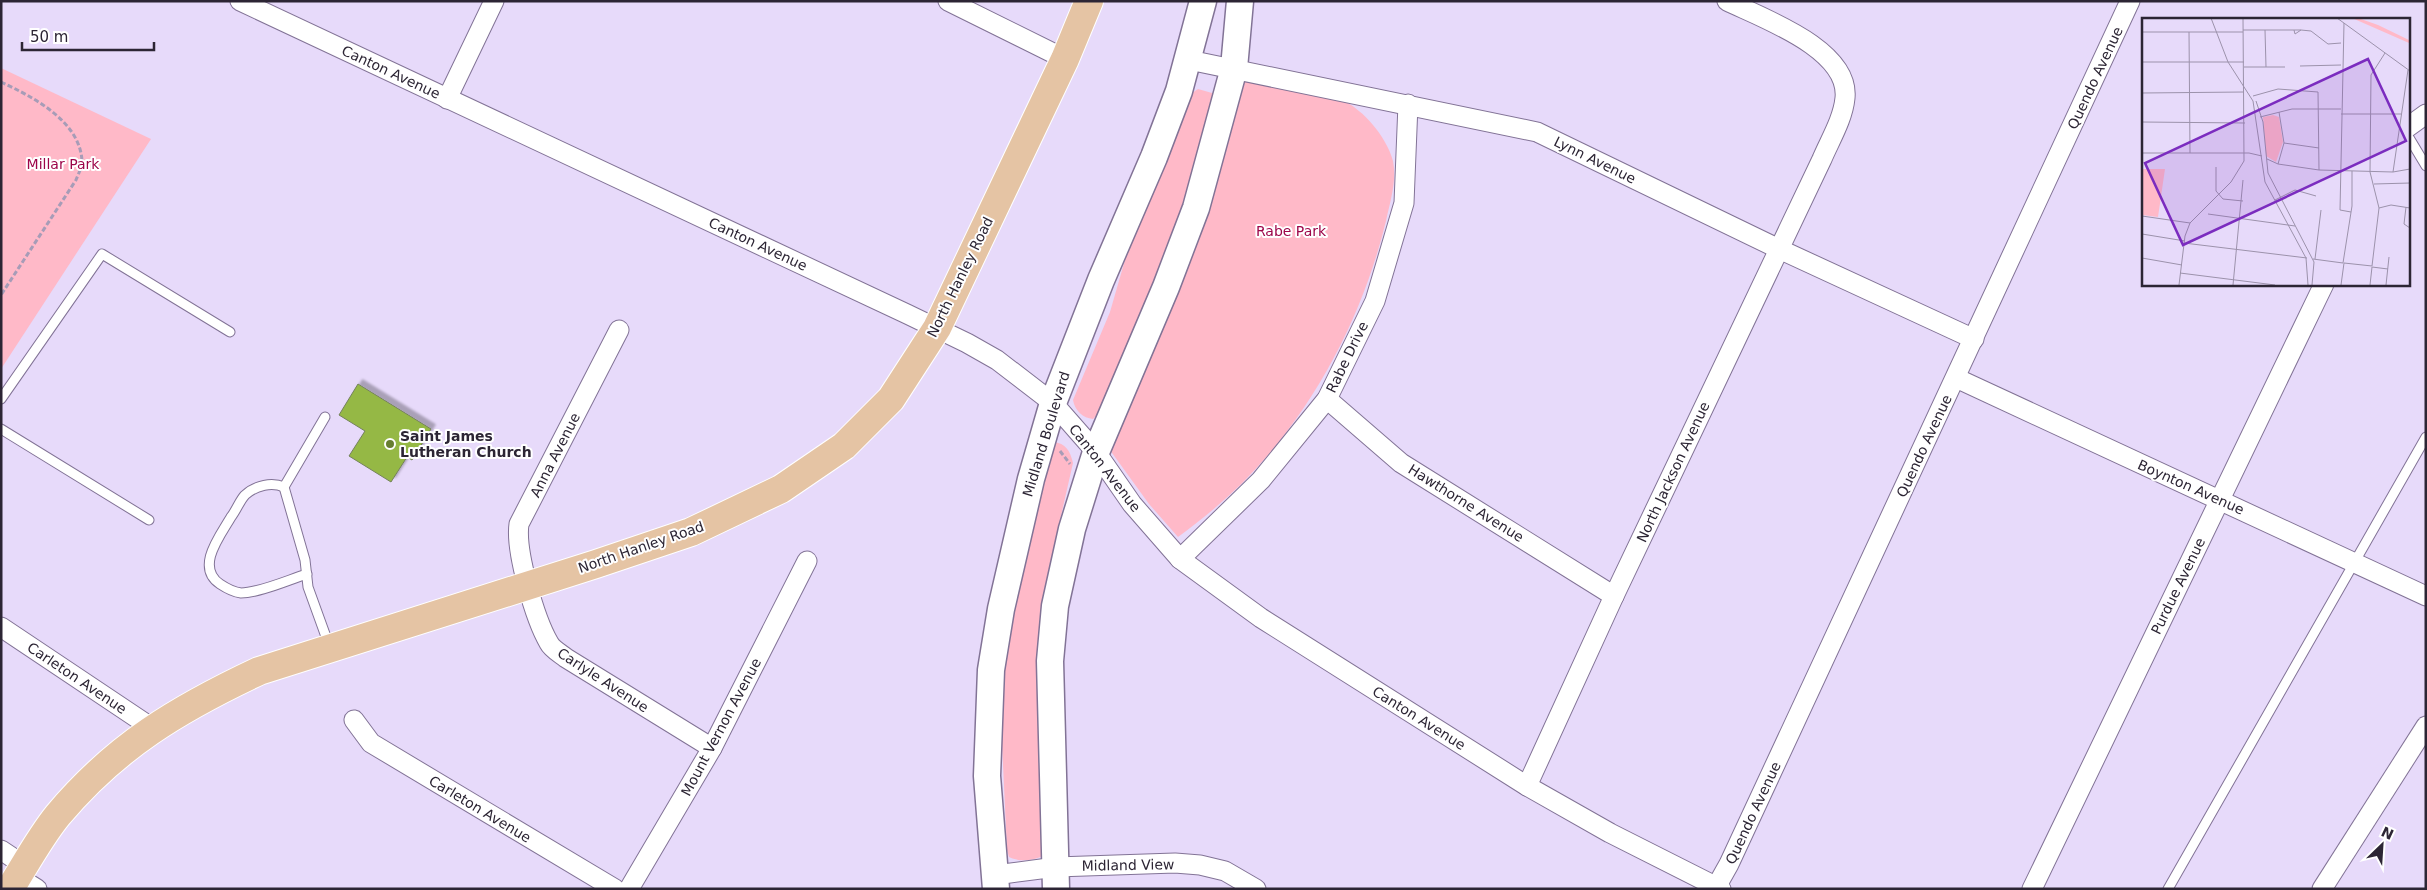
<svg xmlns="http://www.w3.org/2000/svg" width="2427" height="890" font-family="'DejaVu Sans',sans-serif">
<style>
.green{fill:#ffb9c8}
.building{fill:#95b845;stroke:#74815c;filter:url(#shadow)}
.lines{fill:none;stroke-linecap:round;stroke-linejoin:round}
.service-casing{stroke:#827396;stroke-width:11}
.minor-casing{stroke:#827396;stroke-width:21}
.secondary-casing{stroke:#827396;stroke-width:29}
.primary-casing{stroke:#fff;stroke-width:30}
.path{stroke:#a79cb7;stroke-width:3;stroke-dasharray:5 2.5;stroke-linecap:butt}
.service{stroke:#fff;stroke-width:9}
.minor{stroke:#fff;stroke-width:19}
.secondary{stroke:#fff;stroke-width:26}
.primary{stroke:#e5c4a4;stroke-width:28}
.poi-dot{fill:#677e31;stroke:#fff;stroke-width:2}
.labels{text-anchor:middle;stroke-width:4;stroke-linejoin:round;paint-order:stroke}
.street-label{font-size:14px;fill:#2c2534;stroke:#fff}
.park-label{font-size:14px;fill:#9c0549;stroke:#fff}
.poi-label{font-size:14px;font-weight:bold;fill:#2c2534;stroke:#fff;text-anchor:start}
.inset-road{fill:none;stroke:#9c92ab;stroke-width:1}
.view{fill:#7b2cbf;fill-opacity:0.15;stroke:#7b2cbf;stroke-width:2.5}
.inset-edge{fill:none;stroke:#2c2534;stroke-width:2.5}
</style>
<defs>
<filter id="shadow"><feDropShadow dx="4.5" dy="-4.5" stdDeviation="1" flood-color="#0004"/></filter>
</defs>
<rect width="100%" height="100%" fill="#e7dafa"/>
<g class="green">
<polygon points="1,68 151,139 1,369"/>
<path d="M1240,79C1273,86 1309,89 1340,99C1351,103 1366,116 1373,125C1381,134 1390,149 1393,161C1397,181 1390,202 1386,221C1365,307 1325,388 1268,455C1242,486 1211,513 1178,537L1149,504L1107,446Z"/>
<path d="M1198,89L1212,93L1214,99L1199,167L1163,264L1098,414L1093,419C1083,418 1075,411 1073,400L1110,312L1129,246L1192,93Z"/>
<path d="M1053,442C1066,443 1070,451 1073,463L1043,595L1040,626L1043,856C1032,861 1019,862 1009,857L1007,850L1001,722L1006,631Z"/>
</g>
<polygon class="building" points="358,384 431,429 412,460 407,457 391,482 349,456 365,431 339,415"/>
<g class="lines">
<defs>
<g id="service">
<polyline points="2408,136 2426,166"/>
<polyline points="1,399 102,254 230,332"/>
<polyline points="1,429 149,520"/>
<path d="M284,487C272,482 256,485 245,495C240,500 236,511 231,517C220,536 195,567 220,584C226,588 233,592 241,593C259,593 288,580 307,574"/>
<polyline points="284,487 305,560 308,587 329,645"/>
<polyline points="284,487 325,417"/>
<polyline points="2168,889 2426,437"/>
</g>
<g id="minor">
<polyline points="240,1 907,314 967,343 997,360 1053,403 1096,452 1132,504 1180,559 1261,618 1527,786 1610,833 1721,889"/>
<polyline points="948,1 1065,59"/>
<polyline points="1189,60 1537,132 1779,249 1974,339"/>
<polyline points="447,99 494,1"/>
<polyline points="2408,127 2426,114"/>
<path d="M619,330L519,524C515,551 535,619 549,643C552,649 561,654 566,658L712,748"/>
<polyline points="1956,378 2426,596"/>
<polyline points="1327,399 1401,463 1614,596"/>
<polyline points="1180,559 1261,480 1327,399 1375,301 1404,203 1408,104"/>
<polyline points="1,627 152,728"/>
<polyline points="354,720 371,743 615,889"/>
<path d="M1527,786L1614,596L1822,159C1830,140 1843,119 1845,98C1850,49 1762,18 1727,1"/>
<polyline points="1,850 25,866"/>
<polyline points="995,875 1056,867 1175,863 1200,865 1225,871 1256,889"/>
<polyline points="18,877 37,889"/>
<polyline points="629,889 712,748 807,561"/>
<polyline points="1715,889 1729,864 2130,1"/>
<polyline points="2032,889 2324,284"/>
<polyline points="2322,889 2426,726"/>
</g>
<g id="secondary">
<polyline points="996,889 987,776 991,670 1001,609 1031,479 1053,403 1101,280 1154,157 1179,91 1203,1"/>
<polyline points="1056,889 1050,661 1055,606 1072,529 1096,452 1166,287 1196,208 1234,68 1240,1"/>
</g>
<path id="primary" d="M10,889C25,865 40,837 58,815C116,746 178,709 259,671L596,564L691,532L781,489L844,446L891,399L937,328L1065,59L1089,1"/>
</defs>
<use href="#service" class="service-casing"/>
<use href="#minor" class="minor-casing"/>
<use href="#secondary" class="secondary-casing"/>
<use href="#primary" class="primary-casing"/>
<g class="path">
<path d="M1,82C33,97 80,121 82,161C82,167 78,175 76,180L1,295"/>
<polyline points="1060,451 1070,464"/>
</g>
<use href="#service" class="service"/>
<use href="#minor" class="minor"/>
<use href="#secondary" class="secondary"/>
<use href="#primary" class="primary"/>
</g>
<circle class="poi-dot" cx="390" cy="444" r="5"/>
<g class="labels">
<g class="street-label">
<text transform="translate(391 72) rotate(25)" y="5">Canton Avenue</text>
<text transform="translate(2095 78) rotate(-65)" y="5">Quendo Avenue</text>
<text transform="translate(1595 160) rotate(26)" y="5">Lynn Avenue</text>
<text transform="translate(758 244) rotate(25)" y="5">Canton Avenue</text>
<text transform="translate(960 277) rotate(-64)" y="5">North Hanley Road</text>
<text transform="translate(1347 357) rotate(-64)" y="5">Rabe Drive</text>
<text transform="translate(1046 434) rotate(-73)" y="5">Midland Boulevard</text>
<text transform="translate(1924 446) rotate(-65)" y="5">Quendo Avenue</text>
<text transform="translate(555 455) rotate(-63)" y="5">Anna Avenue</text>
<text transform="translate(1105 468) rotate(52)" y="5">Canton Avenue</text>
<text transform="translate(1673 472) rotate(-65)" y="5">North Jackson Avenue</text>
<text transform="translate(2191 487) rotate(24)" y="5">Boynton Avenue</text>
<text transform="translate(1466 503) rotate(32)" y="5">Hawthorne Avenue</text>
<text transform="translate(641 547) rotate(-19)" y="5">North Hanley Road</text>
<text transform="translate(2178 586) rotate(-64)" y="5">Purdue Avenue</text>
<text transform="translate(77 678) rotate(34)" y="5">Carleton Avenue</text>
<text transform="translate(603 680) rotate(33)" y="5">Carlyle Avenue</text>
<text transform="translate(1419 718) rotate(32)" y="5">Canton Avenue</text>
<text transform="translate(721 727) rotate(-62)" y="5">Mount Vernon Avenue</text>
<text transform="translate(480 809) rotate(31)" y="5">Carleton Avenue</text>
<text transform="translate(1753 813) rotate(-65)" y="5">Quendo Avenue</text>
<text transform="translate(1128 865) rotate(-1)" y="5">Midland View</text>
</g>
<g class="park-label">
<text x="63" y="169">Millar Park</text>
<text x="1291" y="236">Rabe Park</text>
</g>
<g class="poi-label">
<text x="400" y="441">Saint James<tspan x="400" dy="16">Lutheran Church</tspan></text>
</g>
</g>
<g transform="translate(2142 18)">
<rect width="268" height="268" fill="#e7dafa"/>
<path d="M210,0H216L236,7L267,22V25ZM131,97L137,99L141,124L134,144L124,138L121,99ZM0,151H23L16,199L0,197Z" fill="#ffb9c8"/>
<path class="inset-road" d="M69,0L86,44L111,83L123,164L164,240L166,267M195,0L268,53M202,5L198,192L209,194M101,12H159L153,16L152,12M123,12L124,49M159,12L169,13L186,26L199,25M0,14H101M47,14L48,135M0,44H102M158,48L199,47M102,49H143M0,75L102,74M111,78L136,71L176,74L177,152M114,83L121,104L126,155L172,244L170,267M199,96H259M118,99L150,91H199M0,104L103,105M142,125L177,130M0,135H107L120,138M125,141L136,146L177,152L251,154L268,151M136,146L142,125L137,94M74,149V173L81,181L101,183M251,154L266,52M232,166L268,165M133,182L153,172L174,178M264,189L262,206L268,210M237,190L249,187L268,190M66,196L153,208M0,198L48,205M0,216L43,223M42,225L165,240M0,240L40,247M171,241L201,245L210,188V153M173,241L179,192M38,255L133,267M37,267L43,218L48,205L89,164L102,143L101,0M91,267L101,162M199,267L202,245L230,248L237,190L228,154L229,57L243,35M228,267L230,249L246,251M244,267L247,239"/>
<path class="view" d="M226,41L264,123L41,227L3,145Z"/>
<rect width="268" height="268" class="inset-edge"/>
</g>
<rect width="2427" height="890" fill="none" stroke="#2c2534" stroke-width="5"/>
<g transform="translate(2382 845) rotate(25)" stroke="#ffffff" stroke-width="4" paint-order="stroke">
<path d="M0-4L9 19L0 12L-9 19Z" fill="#2c2534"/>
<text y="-8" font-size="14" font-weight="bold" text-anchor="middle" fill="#2c2534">N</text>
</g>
<path d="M22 42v8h132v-8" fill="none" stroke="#2c2534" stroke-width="2.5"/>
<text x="30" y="42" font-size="15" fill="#2c2534" stroke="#ffffff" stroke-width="4" paint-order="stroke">50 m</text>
</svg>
